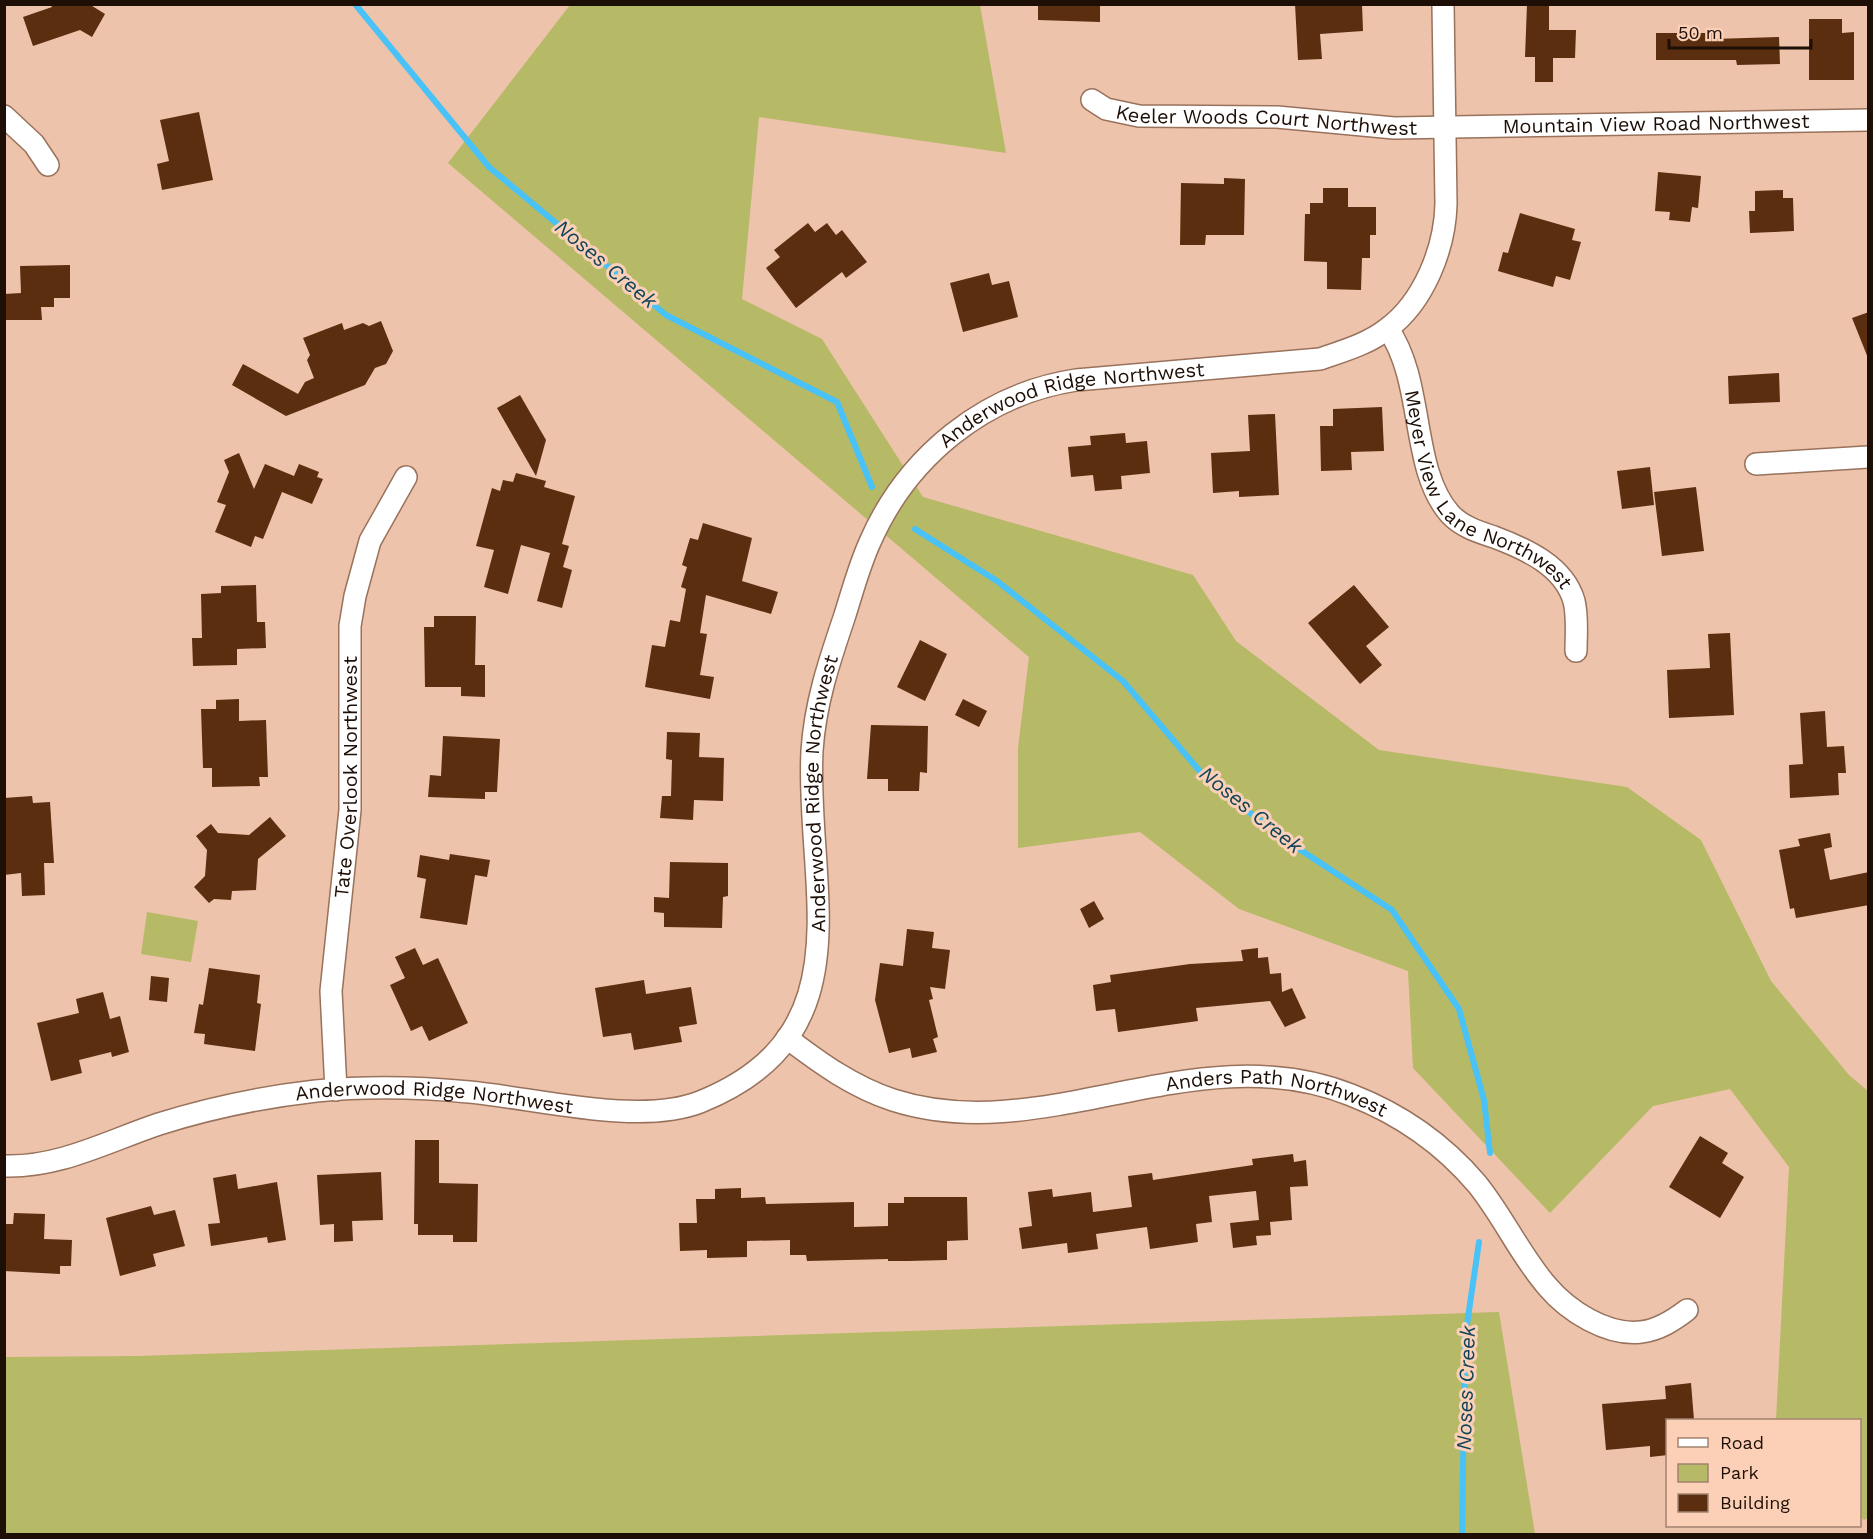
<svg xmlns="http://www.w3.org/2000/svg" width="1873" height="1539" font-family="'Work Sans',sans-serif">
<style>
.green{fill:#b6b966}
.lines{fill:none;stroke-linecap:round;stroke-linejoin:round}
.stream{stroke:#48c2f7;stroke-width:6}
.building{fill:#5b2e10}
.street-casing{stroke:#98725c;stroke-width:24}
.street{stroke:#fff;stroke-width:21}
.labels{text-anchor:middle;stroke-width:6;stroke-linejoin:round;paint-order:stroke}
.street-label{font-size:20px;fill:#1d0e06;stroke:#fbd0b7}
.water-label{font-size:21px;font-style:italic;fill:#11445a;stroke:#fbd0b7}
</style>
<rect width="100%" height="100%" fill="#edc3ab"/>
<g class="green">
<polygon points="570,5 980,5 1006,153 759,117 742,299 822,339 923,497 1193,575 1236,641 1379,750 1627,787 1701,840 1771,981 1849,1075 1868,1091 1868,1518 1864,1520 1860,1517 1860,1420 1776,1420 1789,1167 1730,1089 1653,1106 1550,1213 1413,1068 1408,971 1239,909 1140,832 1018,848 1018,748 1029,657 448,163"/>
<polygon points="147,912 198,921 191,962 141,954"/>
<polygon points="1499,1312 1535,1534 5,1534 5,1357 138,1356"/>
</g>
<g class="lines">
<g class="stream">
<polyline points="355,4 489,167 666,315 837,402 872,487"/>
<polyline points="915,529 997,581 1123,681 1209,782 1293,845 1392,910 1459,1009 1484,1100 1490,1153"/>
<polyline points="1462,1534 1465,1338 1479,1242"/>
</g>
</g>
<g class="building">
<polygon points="51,4 89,4 105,14 92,37 80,30 33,46 23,17 52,7"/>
<polygon points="1038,4 1100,4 1100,22 1038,20"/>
<polygon points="1295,4 1362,4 1363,31 1320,34 1322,59 1298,60"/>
<polygon points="1527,4 1549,4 1549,30 1576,30 1575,58 1553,58 1553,82 1535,82 1535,57 1525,57"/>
<polygon points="1809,19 1842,19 1842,33 1854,32 1854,80 1809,80"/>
<polygon points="1656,33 1713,33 1713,39 1779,37 1780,64 1737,65 1736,60 1656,60"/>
<polygon points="199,112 213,180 162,190 157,164 169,161 160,120"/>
<polygon points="1658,172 1701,176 1698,208 1692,207 1690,222 1669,220 1670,212 1655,211"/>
<polygon points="1224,178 1245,179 1244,235 1206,235 1205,245 1180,245 1181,183 1224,184"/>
<polygon points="1323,188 1348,188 1348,207 1376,207 1376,235 1370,235 1370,258 1362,258 1361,290 1327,289 1327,262 1304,261 1305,214 1310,214 1310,203 1323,203"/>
<polygon points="1783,190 1783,198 1793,198 1794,231 1750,233 1749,211 1755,211 1755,191"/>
<polygon points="1520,213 1575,229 1572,240 1581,242 1570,280 1556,276 1553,287 1498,271 1503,252 1508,253"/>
<polygon points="808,223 815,232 827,223 836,235 842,230 867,262 846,278 842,272 796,308 766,268 780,257 774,250"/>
<polygon points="70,265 70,298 54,298 54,307 41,307 42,320 4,320 4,294 21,293 20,266"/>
<polygon points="989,273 992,285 1009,281 1018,317 963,332 950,283"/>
<polygon points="1869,312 1869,358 1868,358 1852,318"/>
<polygon points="381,321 393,351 386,364 375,368 365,385 286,416 232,385 243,364 298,394 305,382 314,378 307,360 310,355 303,338 342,323 344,330 363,323 369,326"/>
<polygon points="1779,373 1780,402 1729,404 1728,376"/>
<polygon points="520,395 546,440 536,476 497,408"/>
<polygon points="1382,407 1384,451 1351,452 1352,470 1321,471 1320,426 1333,426 1333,409"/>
<polygon points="1275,414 1279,495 1239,497 1239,491 1213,493 1211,453 1250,451 1248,415"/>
<polygon points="1125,433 1126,443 1147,441 1150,473 1121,476 1122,489 1095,491 1093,475 1071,477 1068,447 1091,445 1090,436"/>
<polygon points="239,453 254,489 265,464 294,476 299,464 319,472 317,477 323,479 312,504 282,492 263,539 255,536 251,547 215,532 226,505 217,502 229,472 224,460"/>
<polygon points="1650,467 1654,505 1622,509 1617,471"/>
<polygon points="516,473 546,481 544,487 575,496 562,544 569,546 563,567 572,570 562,608 537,601 550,553 521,545 508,594 484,587 494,550 476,546 492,488 500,491 503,480 513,482"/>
<polygon points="1696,487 1704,551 1662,556 1654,492"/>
<polygon points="703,523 752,538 742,581 778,592 771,614 706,595 700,633 707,634 700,675 714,677 710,699 645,687 652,645 665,647 670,620 680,622 686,589 681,587 687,567 682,565 690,538 698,540"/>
<polygon points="256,585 257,622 265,622 266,648 237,649 237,665 193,666 192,638 202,638 201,594 221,593 221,586"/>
<polygon points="1354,585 1389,627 1366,646 1382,665 1360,684 1308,623"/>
<polygon points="434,616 476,616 475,665 485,665 485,697 461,696 461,687 425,687 424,627 434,627"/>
<polygon points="1730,633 1734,715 1669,718 1667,670 1710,668 1708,634"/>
<polygon points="920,640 947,654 925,701 897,687"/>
<polygon points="239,699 239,721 266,720 268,777 259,777 260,786 212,787 212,768 203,768 201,709 216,709 216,700"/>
<polygon points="963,699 987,711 979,727 955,715"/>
<polygon points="1825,711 1827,747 1844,746 1846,773 1838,773 1839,795 1790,798 1789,765 1803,764 1800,713"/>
<polygon points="871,725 928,726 927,773 920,772 919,791 888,791 888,779 867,779"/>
<polygon points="667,732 700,733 699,757 724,758 723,801 694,800 693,820 660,818 662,796 671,796 672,760 666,759"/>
<polygon points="443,736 500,739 497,792 485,792 485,799 428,797 430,775 441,776"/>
<polygon points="32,796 33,803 50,802 54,863 44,863 45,895 22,896 21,873 4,875 4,798"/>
<polygon points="270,817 286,836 258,859 256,890 232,891 231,900 214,899 209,903 194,887 205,876 207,850 196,836 211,824 218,833 249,835"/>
<polygon points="1830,833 1832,847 1824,849 1830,880 1869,872 1869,905 1796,918 1794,908 1790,909 1779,850 1800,846 1798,839"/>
<polygon points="450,854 490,860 487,877 475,875 467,925 420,918 426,879 417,877 420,855 449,860"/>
<polygon points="670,862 728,863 728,896 723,897 722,928 664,927 664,913 654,912 654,897 669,898"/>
<polygon points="1094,901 1104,919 1089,928 1080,909"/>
<polygon points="907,929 934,932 932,948 950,950 945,989 930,987 933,999 929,1000 938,1037 933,1039 937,1052 912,1058 910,1048 889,1053 875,1000 880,963 903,966"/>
<polygon points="415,948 423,965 438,958 468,1023 429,1041 422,1026 411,1031 390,985 405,978 395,957"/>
<polygon points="1258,948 1258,958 1268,957 1270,974 1281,973 1282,992 1292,988 1306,1018 1285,1027 1286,1029 1270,1001 1196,1008 1198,1021 1118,1032 1115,1009 1096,1011 1093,985 1111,982 1110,975 1190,964 1243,961 1241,950"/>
<polygon points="209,968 260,975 257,1003 261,1004 255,1051 204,1044 205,1034 194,1033 199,1004 203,1005"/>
<polygon points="151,976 169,978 167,1002 149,1000"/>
<polygon points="644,980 646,994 691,987 697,1024 679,1027 682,1042 634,1050 631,1033 603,1037 595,988"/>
<polygon points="103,992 110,1019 120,1016 129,1052 112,1057 111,1052 79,1060 82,1073 51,1081 37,1023 79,1013 76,999"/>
<polygon points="1700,1136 1728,1153 1722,1163 1744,1177 1720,1218 1669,1187"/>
<polygon points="415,1140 439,1140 439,1183 478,1184 477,1242 453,1242 453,1235 418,1235 418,1224 414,1224"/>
<polygon points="1293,1154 1294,1162 1306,1160 1308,1186 1290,1187 1292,1220 1270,1222 1271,1235 1256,1236 1257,1245 1233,1248 1230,1223 1259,1220 1256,1191 1209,1196 1212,1222 1196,1224 1198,1242 1150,1249 1147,1227 1096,1234 1098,1249 1068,1253 1067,1243 1022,1249 1019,1228 1032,1226 1028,1192 1052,1189 1053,1197 1091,1192 1093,1212 1132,1207 1128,1176 1152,1173 1153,1180 1253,1165 1252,1159"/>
<polygon points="381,1172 383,1220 352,1221 353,1241 334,1242 334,1224 320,1225 317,1175"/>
<polygon points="236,1174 238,1189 277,1182 286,1240 268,1243 267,1237 211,1246 208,1224 220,1223 213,1178"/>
<polygon points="741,1188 741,1198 765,1197 766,1204 854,1202 854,1227 888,1226 888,1203 904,1203 904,1197 967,1197 968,1240 947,1241 947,1260 908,1261 888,1261 888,1259 807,1261 806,1255 790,1255 790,1240 747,1241 747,1257 707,1258 707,1250 680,1251 679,1223 697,1223 696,1199 715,1199 715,1189"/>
<polygon points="151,1206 154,1215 175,1210 185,1246 153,1254 156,1266 120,1276 106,1218"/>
<polygon points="14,1213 45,1214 44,1239 72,1240 71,1266 60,1266 60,1274 4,1271 4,1224 13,1224"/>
<polygon points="1691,1383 1694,1420 1668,1420 1668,1455 1650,1457 1650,1446 1606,1450 1602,1404 1666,1399 1665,1386"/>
</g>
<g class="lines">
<defs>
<g id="street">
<path id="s1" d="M1092,100L1106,109L1139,116L1277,117L1394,128L1868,120"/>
<polyline points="4,116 34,144 48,165"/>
<path id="s2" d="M1388,329C1425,382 1410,469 1450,514C1462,527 1479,532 1494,537C1526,549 1564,566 1574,601C1578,617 1576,635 1576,651"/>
<polyline points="1756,464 1868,457"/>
<path id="s3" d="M787,1038C820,1063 853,1087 893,1100C1045,1149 1195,1033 1351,1095C1400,1114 1443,1144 1477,1184C1503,1216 1520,1255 1547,1286C1568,1311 1607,1336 1641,1332C1659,1330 1674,1320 1687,1310"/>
<path id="s4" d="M336,1090L331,991L350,810V626L355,596L370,541L406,477"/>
<path id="s5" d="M4,1166C59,1168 108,1141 159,1124C210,1108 263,1097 316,1091C367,1086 418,1087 469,1092C535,1098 639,1126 700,1102C869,1034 805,887 812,751C815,704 829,662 844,618C852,593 859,566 870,542C907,457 984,394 1076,380L1320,359C1343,351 1368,344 1387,329C1424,302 1445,248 1446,204L1443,4"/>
</g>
</defs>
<use href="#street" class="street-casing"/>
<use href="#street" class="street"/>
</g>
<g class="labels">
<g class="street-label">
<text dy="7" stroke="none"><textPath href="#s1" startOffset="178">Keeler Woods Court Northwest</textPath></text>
<text dy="7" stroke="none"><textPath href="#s1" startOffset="568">Mountain View Road Northwest</textPath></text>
<text dy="7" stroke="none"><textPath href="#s5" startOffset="1592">Anderwood Ridge Northwest</textPath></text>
<text dy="7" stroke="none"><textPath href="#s2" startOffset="202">Meyer View Lane Northwest</textPath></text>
<text dy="7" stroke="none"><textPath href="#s4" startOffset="314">Tate Overlook Northwest</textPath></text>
<text dy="7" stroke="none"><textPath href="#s5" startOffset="1070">Anderwood Ridge Northwest</textPath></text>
<text dy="7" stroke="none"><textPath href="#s5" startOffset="441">Anderwood Ridge Northwest</textPath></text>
<text dy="7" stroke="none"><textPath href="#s3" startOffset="513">Anders Path Northwest</textPath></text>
</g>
<g class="water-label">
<text transform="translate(606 264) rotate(40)" y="7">Noses Creek</text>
<text transform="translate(1251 810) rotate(39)" y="7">Noses Creek</text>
<text transform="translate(1466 1388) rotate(-88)" y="7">Noses Creek</text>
</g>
</g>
<rect width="1873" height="1539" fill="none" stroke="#1d0e06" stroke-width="12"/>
<rect x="1666" y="1419" width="195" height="108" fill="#fbd0b7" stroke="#a28270" stroke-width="1.5"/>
<rect x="1678" y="1438" width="30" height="9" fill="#ffffff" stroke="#a28270" stroke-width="1.5"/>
<text x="1720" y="1449" font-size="18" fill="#1d0e06">Road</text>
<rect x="1678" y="1464" width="30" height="18" fill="#b6b966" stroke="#a28270" stroke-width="1.5"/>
<text x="1720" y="1479" font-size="18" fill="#1d0e06">Park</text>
<rect x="1678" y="1494" width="30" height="18" fill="#5b2e10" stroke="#a28270" stroke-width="1.5"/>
<text x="1720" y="1509" font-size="18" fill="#1d0e06">Building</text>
<path d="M1669 39v9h142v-9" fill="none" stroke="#1d0e06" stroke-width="3"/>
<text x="1678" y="39" font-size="18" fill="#1d0e06" stroke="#fbd0b7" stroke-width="4.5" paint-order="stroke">50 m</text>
</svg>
